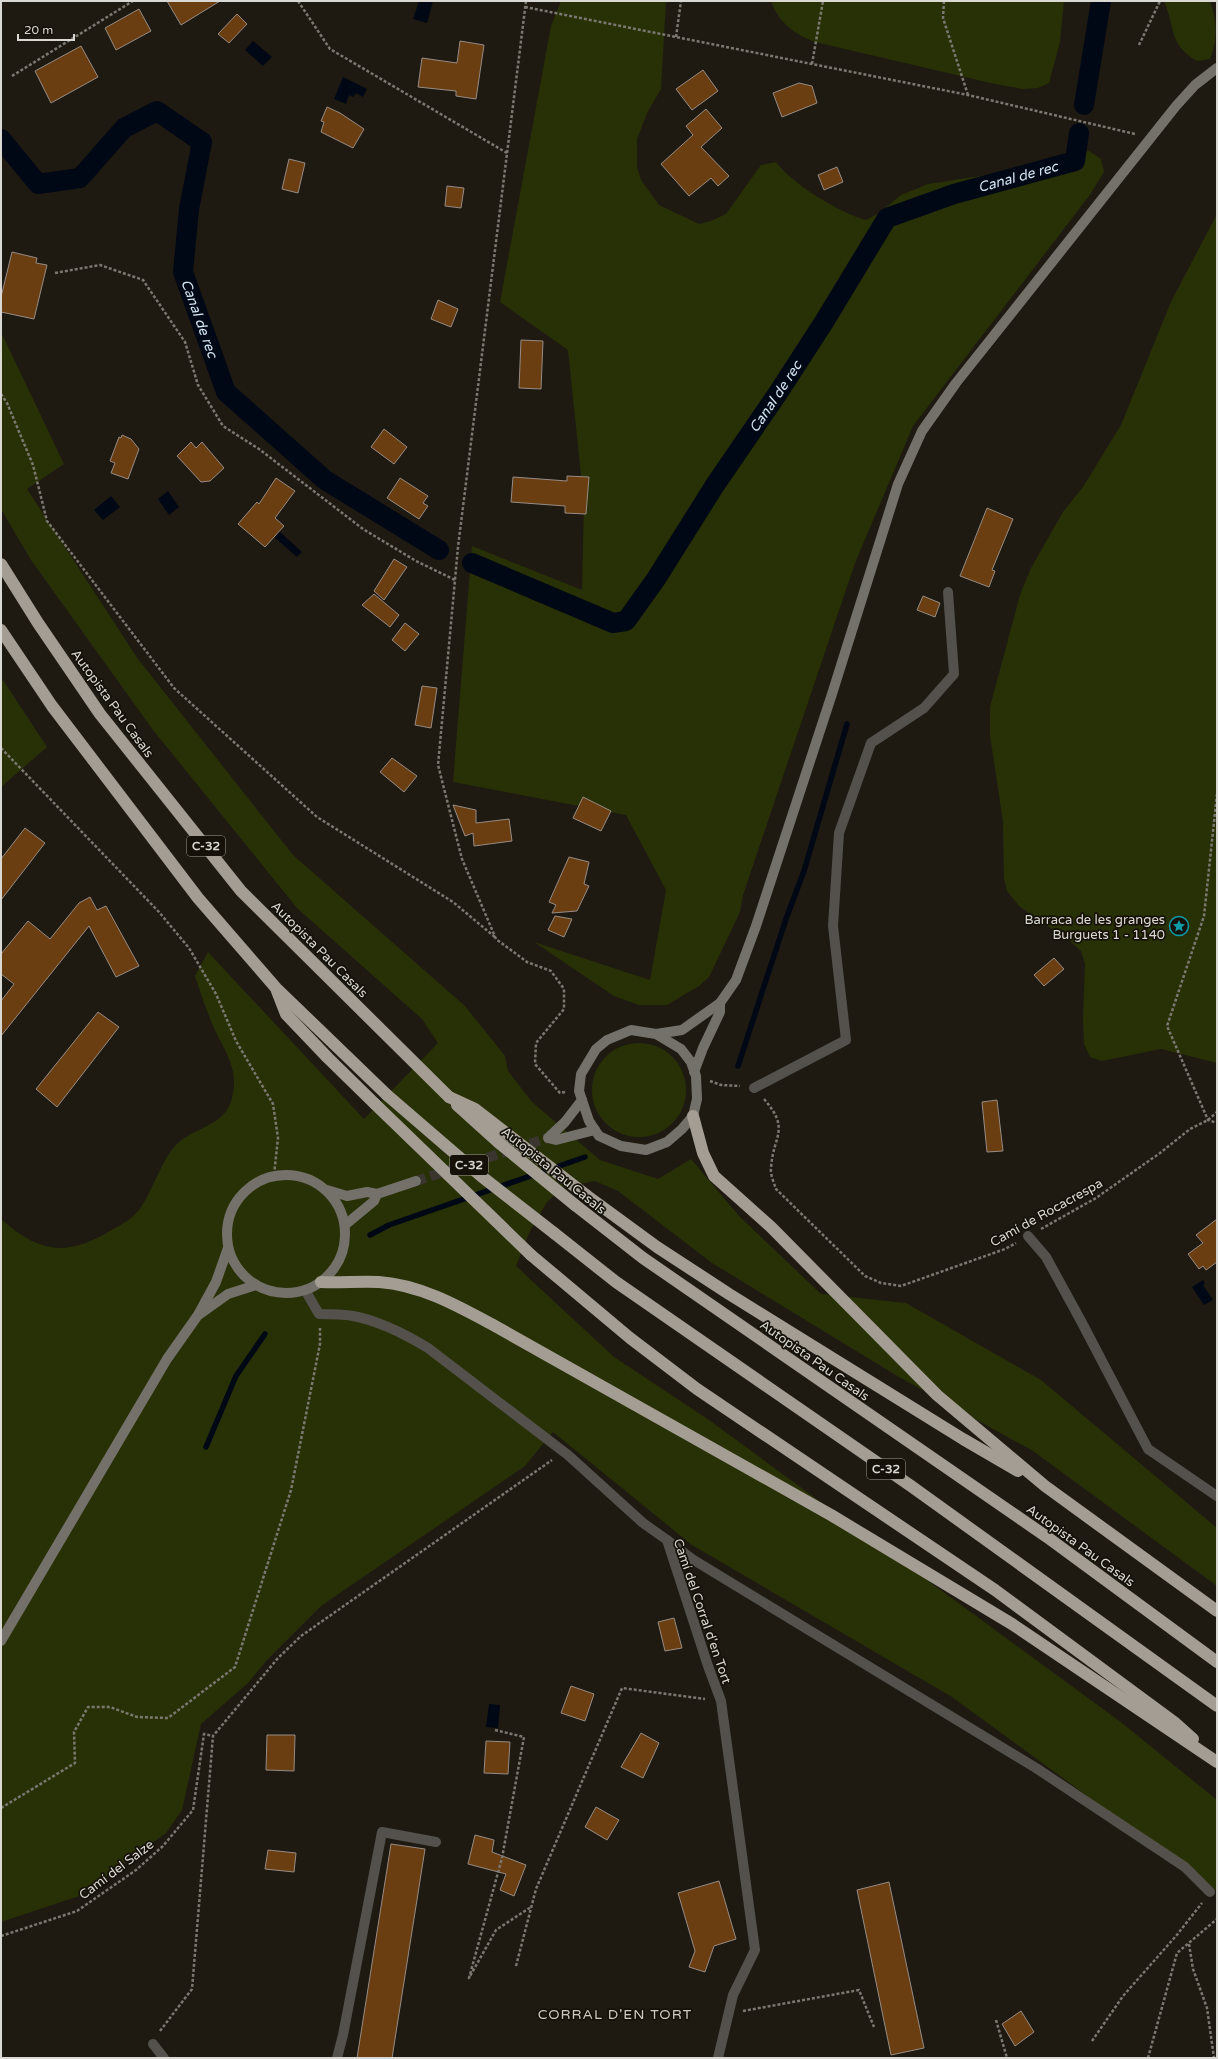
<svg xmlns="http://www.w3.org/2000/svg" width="1218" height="2059" font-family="'Varela Round',sans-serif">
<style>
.green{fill:#283106}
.water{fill:#000815}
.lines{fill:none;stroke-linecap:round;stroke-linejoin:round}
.stream{stroke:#000815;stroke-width:5.5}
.canal{stroke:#000815;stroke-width:20}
.building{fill:#6b3e12;stroke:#968c85}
.secondary-tunnel{stroke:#3a362f;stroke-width:10;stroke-dasharray:10 5;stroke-linecap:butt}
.path{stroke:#7b7871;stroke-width:2.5;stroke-dasharray:3 2;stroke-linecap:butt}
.lane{stroke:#54514d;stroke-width:10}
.street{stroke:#54514d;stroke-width:10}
.secondary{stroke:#74706a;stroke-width:10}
.highway{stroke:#a49d94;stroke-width:12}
.highway-bridge{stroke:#a49d94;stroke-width:12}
.labels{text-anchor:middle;stroke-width:3.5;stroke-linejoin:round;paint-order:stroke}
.shield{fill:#151109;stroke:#9f9c96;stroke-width:1}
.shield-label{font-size:12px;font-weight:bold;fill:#dad8d2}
.street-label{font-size:13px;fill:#dad8d2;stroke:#151109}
.poi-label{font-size:13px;fill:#dad8d2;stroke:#151109;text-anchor:end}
.water-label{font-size:14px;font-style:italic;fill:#d3e5f3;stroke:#151109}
.neighbourhood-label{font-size:14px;letter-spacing:1px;fill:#d0cbc0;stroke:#151109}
</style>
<rect width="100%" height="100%" fill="#1e1a12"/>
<g class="green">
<path d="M561,1H666L661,89L647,113L637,139V167L641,180L659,205L699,224L711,221L726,214L761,165L776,162C792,184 840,213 866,220L879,213L901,195L928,184L1033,168C1052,163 1069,154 1089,151L1101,159L1104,172L1089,196L913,426L855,563L743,895L740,912L709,977L699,986L667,1005H639L614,996L534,942L650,980L666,890L626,815L453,782L472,546L582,590L584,504L568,350L500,302L551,26Z"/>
<path d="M771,1H1064L1060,42L1049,83L1038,88L1023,89L995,84L815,42C795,35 778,22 771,1Z"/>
<path d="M1164,1H1210C1217,20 1218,40 1210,59L1197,61C1168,44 1176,29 1164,1Z"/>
<polygon points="1217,214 1217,1063 1161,1049 1102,1061 1090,1057 1084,1044 1083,1017 1085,964 1081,951 1071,942 1019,906 1007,891 1004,878 1003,822 990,735 990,707 1020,595 1031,568 1063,512 1083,487 1121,425 1171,302"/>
<path d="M1,332L64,464L27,489L138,659L293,855L465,1006L505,1056L508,1071L532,1102L600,1160L658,1179L691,1159L739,1216L821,1294L906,1303L1041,1380L1217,1528V1586L1033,1451L899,1377L712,1263L618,1191L595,1181L563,1187L547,1202L529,1233L516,1266L614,1357L709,1420L1122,1723L1217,1800V1891L952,1697L692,1545L553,1432L525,1466L321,1606L266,1661L248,1683L201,1724L182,1810L166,1833L79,1896L1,1922V1219C39,1253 66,1257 110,1231C121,1225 131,1220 139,1210C152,1193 162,1158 177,1144C194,1127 226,1126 232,1098C240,1065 222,1049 211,1021C205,1006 200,991 195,976L208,952L364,1119L438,1043L422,1019L297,908L153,730L31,560L1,509Z"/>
<polygon points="1,677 47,747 1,787"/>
<circle cx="639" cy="1090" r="47"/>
</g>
<g class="water">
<polygon points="419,1 433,1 427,23 413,19"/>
<polygon points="253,41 272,57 263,66 245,50"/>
<polygon points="343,77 367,89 363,97 356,93 353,97 349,95 346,104 334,99"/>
<polygon points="168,491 179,507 169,515 158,499"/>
<polygon points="111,496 120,507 103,520 94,510"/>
<polygon points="279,531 302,552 297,557 274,537"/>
<polygon points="1203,1280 1205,1284 1203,1285 1213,1300 1204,1305 1192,1287"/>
<polygon points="489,1704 500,1705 498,1728 486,1727"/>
</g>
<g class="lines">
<g class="stream">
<polyline points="738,1066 786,919 804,871 847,724"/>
<polyline points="370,1235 389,1225 585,1157"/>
<polyline points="206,1447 236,1376 265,1334"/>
</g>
<g class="canal">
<polyline points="1084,105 1101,1"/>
<path id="s1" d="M1,139L38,184L80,178L124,128L157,111L202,142L189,209L183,272L226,392L325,480L439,550"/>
<path id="s2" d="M472,563L613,623L626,621L656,579L715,485L778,393L824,322L887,218L954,194L1075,161L1079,133"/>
</g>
</g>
<g class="building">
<polygon points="167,1 220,1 181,25"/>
<polygon points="139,9 151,31 116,50 105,28"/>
<polygon points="237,14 247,24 229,43 218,34"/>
<polygon points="460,41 484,45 476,99 456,96 456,91 418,87 422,58 457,63"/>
<polygon points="81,46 98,77 51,103 35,71"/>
<polygon points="703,70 718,91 692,110 676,89"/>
<polygon points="799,83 812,86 817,103 782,117 773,93"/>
<polygon points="327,107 340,113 364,129 353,148 321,132 324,122 321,121"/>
<polygon points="706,109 722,128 701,147 729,176 718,186 711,178 689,196 661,164 693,135 686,126"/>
<polygon points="289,159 305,163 298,193 282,189"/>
<polygon points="837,167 843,182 824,190 818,175"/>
<polygon points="447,186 464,188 461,208 445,206"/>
<polygon points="12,252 37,258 36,263 47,265 34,319 1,312 1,297"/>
<polygon points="438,300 458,309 451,327 431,319"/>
<polygon points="521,340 543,341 541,389 519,388"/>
<polygon points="384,429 407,447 394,464 371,447"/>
<polygon points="122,435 131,439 139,449 128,479 111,473 115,463 110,461 119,437 121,438"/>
<polygon points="191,442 196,448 202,442 224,468 210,481 201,482 177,456"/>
<polygon points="567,476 589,477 586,514 565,513 565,506 511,502 513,477 567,481"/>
<polygon points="276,478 295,491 275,518 284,526 265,547 238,524 257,502 259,504"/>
<polygon points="400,478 428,496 423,503 428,506 419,519 387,498"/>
<polygon points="987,508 1013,519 992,570 995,571 989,587 960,576"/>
<polygon points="394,559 407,567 384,600 374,591"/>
<polygon points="374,594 399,615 390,627 362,605"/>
<polygon points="923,596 940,603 935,617 917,610"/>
<polygon points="405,623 419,634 405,651 392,640"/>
<polygon points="422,686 437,688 431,728 415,725"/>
<polygon points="392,758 417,776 404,792 380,772"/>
<polygon points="583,797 611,811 601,831 573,818"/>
<polygon points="453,805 476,810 476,823 509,819 512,841 474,846 473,833 465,836"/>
<polygon points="25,828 45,843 1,900 1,859"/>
<polygon points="569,857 589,862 584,884 589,886 577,911 552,913 556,905 549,902"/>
<polygon points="90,897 97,910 106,906 139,966 116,977 89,926 1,1036 1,1001 14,984 1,974 1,954 28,921 50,939 79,903"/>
<polygon points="555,916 572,919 564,937 548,930"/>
<polygon points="1054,958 1064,969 1044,986 1034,975"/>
<polygon points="98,1012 119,1027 57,1107 36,1089"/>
<polygon points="997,1100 1003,1151 987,1152 982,1102"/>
<polygon points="1217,1219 1217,1262 1206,1270 1203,1266 1199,1269 1188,1254 1203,1243 1196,1235"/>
<polygon points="674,1618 682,1648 665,1651 658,1622"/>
<polygon points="571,1686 594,1694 585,1721 561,1713"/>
<polygon points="641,1733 659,1743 643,1778 621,1767"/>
<polygon points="267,1735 295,1735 294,1771 266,1770"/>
<polygon points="486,1741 510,1742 508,1774 484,1773"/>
<polygon points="596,1807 619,1820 607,1840 585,1827"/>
<polygon points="475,1835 494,1840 492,1852 526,1865 514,1896 500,1890 506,1874 468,1864"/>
<polygon points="391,1844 425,1849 392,2058 357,2058"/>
<polygon points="268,1850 296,1853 294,1872 265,1869"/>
<polygon points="719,1881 736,1939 714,1946 705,1972 689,1967 695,1951 678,1893"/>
<polygon points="889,1882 924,2048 891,2055 857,1890"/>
<polygon points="1021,2011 1034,2032 1015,2046 1002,2024"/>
</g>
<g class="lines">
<polyline class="secondary-tunnel" points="416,1181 548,1138"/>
<g class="path">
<polyline points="298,1 330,49 507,153"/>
<polyline points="526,1 458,547 438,765 462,859 496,939 527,962 551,971 564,989 564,1009 536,1043 535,1064 560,1093 565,1092"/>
<polyline points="944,1 943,18 968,95"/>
<polyline points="525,7 968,95 1135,134"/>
<polyline points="676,37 681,1"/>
<polyline points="1139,45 1160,1"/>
<polyline points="812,64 823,1"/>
<polyline points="12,76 133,1"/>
<polyline points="55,273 100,265 143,280 185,342 198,385 223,426 259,449 363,529 416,561 455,580"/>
<polyline points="1,394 7,403 33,465 47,521 174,688 317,817 453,902 496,938"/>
<polyline points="1,748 159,912 189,948 216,994 236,1041 273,1104 278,1138 274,1175"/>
<polyline points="1217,794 1204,916 1167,1026 1208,1120 1217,1123"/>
<polyline points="710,1081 721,1085 740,1086"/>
<path d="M764,1099C791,1130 773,1135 771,1168C770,1174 774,1183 776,1189L865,1276L881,1283L901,1286L1005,1249L1016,1243"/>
<polyline points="1041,1229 1096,1198 1160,1153 1190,1129 1208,1120 1217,1112"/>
<polyline points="495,1730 524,1737 502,1858 469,1978 496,1930 531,1907"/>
<polyline points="1,1808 75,1763 74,1732 88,1707 110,1707 137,1717 168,1718 235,1667 291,1490 320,1344 320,1328"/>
<polyline points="1,1936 77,1911 136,1870 163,1846 193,1810 204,1734 213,1736"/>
<polyline points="1189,1944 1193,1969 1207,2008 1214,2058"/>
<polyline points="516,1966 536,1889 622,1688 705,1699"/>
<polyline points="743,2011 859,1990 874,2027"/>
<polyline points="996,2020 1007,2058"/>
<polyline points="160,2031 192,1989 213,1736 278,1658 301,1636 552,1460"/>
<polyline points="1092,2041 1123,1996 1176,1936 1202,1903"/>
<polyline points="1148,2058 1177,1953 1217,1919"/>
</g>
<g class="lane">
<polyline points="754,1088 846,1040 833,926 839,833 871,743 924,708 954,674 948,592"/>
<polyline points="1028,1236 1046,1257 1081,1321 1148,1449 1217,1496"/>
<polyline points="667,1540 692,1559 1036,1768 1185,1867 1210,1892"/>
<polyline points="337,2058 343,2035 382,1832 436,1842"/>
</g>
<g class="street">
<path d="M305,1290L319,1314C330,1314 342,1314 353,1316C380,1321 405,1334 428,1348L568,1455L643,1523L667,1540L708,1666L721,1701L755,1950L733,1995L718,2058"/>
<polyline points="153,2044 164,2058"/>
</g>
<g class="secondary">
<polyline points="656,1034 681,1049 691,1062 696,1076 697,1099 693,1116 682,1129 667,1142 646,1150 621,1146 599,1136 589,1121 579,1091 581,1074 596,1049 607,1040 631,1030 656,1034 682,1030 720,1003 736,980 756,926 832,694 898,484 922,431 956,383 1176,106 1195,85 1217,68"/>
<polyline points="694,1072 703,1048 720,1012 720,1003"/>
<polyline points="582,1100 565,1122 548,1138 556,1140 595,1130"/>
<circle cx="286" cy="1234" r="59"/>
<polyline points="327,1190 347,1196 367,1192 377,1194 416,1181"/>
<polyline points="345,1225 374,1201 377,1194"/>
<polyline points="200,1314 228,1294 256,1285"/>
<polyline points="1,1641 167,1359 198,1315 216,1282 228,1248"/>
</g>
<g class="highway">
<polyline points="1,564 38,623 100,714 241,891 449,1097"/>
<polyline points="1,630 52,706 198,898 276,988 387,1095"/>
<polyline points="277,991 286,1014 328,1058 375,1104"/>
<polyline points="693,1116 703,1153 714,1176 771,1227 937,1395 1045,1486 1217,1611"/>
<polyline points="586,1195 657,1247 729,1294 963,1439 1018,1471"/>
<polyline points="575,1205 643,1258 1047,1537 1217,1662"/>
<polyline points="554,1233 616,1282 911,1486 1217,1706"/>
<polyline points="531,1255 630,1338 697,1389 995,1590 1174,1722 1193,1739"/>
<path d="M321,1282C340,1283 359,1281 379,1282C421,1285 458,1306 495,1326L831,1515L1012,1624L1217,1762"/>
</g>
<g class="highway-bridge">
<polyline points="387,1095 481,1176 554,1233"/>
<polyline points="449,1097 475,1109 586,1195"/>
<polyline points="375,1104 531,1255"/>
<polyline points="457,1105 498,1142 575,1205"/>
</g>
</g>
<defs>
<symbol id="sight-ring" viewBox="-11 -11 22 22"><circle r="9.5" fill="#151109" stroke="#0f9aa8" stroke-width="1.5"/><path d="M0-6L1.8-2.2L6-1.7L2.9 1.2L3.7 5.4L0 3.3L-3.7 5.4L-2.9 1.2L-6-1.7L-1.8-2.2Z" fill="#0f9aa8"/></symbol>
</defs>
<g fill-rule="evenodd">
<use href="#sight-ring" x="1168" y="915" width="22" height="22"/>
</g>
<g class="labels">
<g class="shield">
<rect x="187" y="836" width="38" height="20" rx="3"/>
<rect x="450" y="1155" width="38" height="20" rx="3"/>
<rect x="867" y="1459" width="38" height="20" rx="3"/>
</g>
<g class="shield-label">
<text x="206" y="850">C-32</text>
<text x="469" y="1169">C-32</text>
<text x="886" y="1473">C-32</text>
</g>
<g class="street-label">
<text transform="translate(113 703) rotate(54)" y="5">Autopista Pau Casals</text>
<text transform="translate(320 949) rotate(45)" y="5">Autopista Pau Casals</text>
<text transform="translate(554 1170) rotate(39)" y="5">Autopista Pau Casals</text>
<text transform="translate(1046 1212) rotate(-29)" y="5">Camí de Rocacrespa</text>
<text transform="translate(815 1360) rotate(35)" y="5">Autopista Pau Casals</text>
<text transform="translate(1081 1545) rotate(36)" y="5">Autopista Pau Casals</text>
<text transform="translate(703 1611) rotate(71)" y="5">Camí del Corral d'en Tort</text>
<text transform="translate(116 1869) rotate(-37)" y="5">Camí del Salze</text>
</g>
<g class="poi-label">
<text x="1165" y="924">Barraca de les granges<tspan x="1165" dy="15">Burguets 1 - 1140</tspan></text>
</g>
<g class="water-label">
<text dy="5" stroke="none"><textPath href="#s2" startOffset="784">Canal de rec</textPath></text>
<text dy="5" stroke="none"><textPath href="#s1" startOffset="440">Canal de rec</textPath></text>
<text dy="5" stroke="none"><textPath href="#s2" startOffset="436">Canal de rec</textPath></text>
</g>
<g class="neighbourhood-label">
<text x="615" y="2019">CORRAL D'EN TORT</text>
</g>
</g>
<rect width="1218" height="2059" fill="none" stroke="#dad8d2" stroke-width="4"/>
<path d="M18 34v6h56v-6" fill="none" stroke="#dad8d2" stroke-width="2"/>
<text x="24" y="34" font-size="12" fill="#dad8d2" stroke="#151109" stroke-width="3" paint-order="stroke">20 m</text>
</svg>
